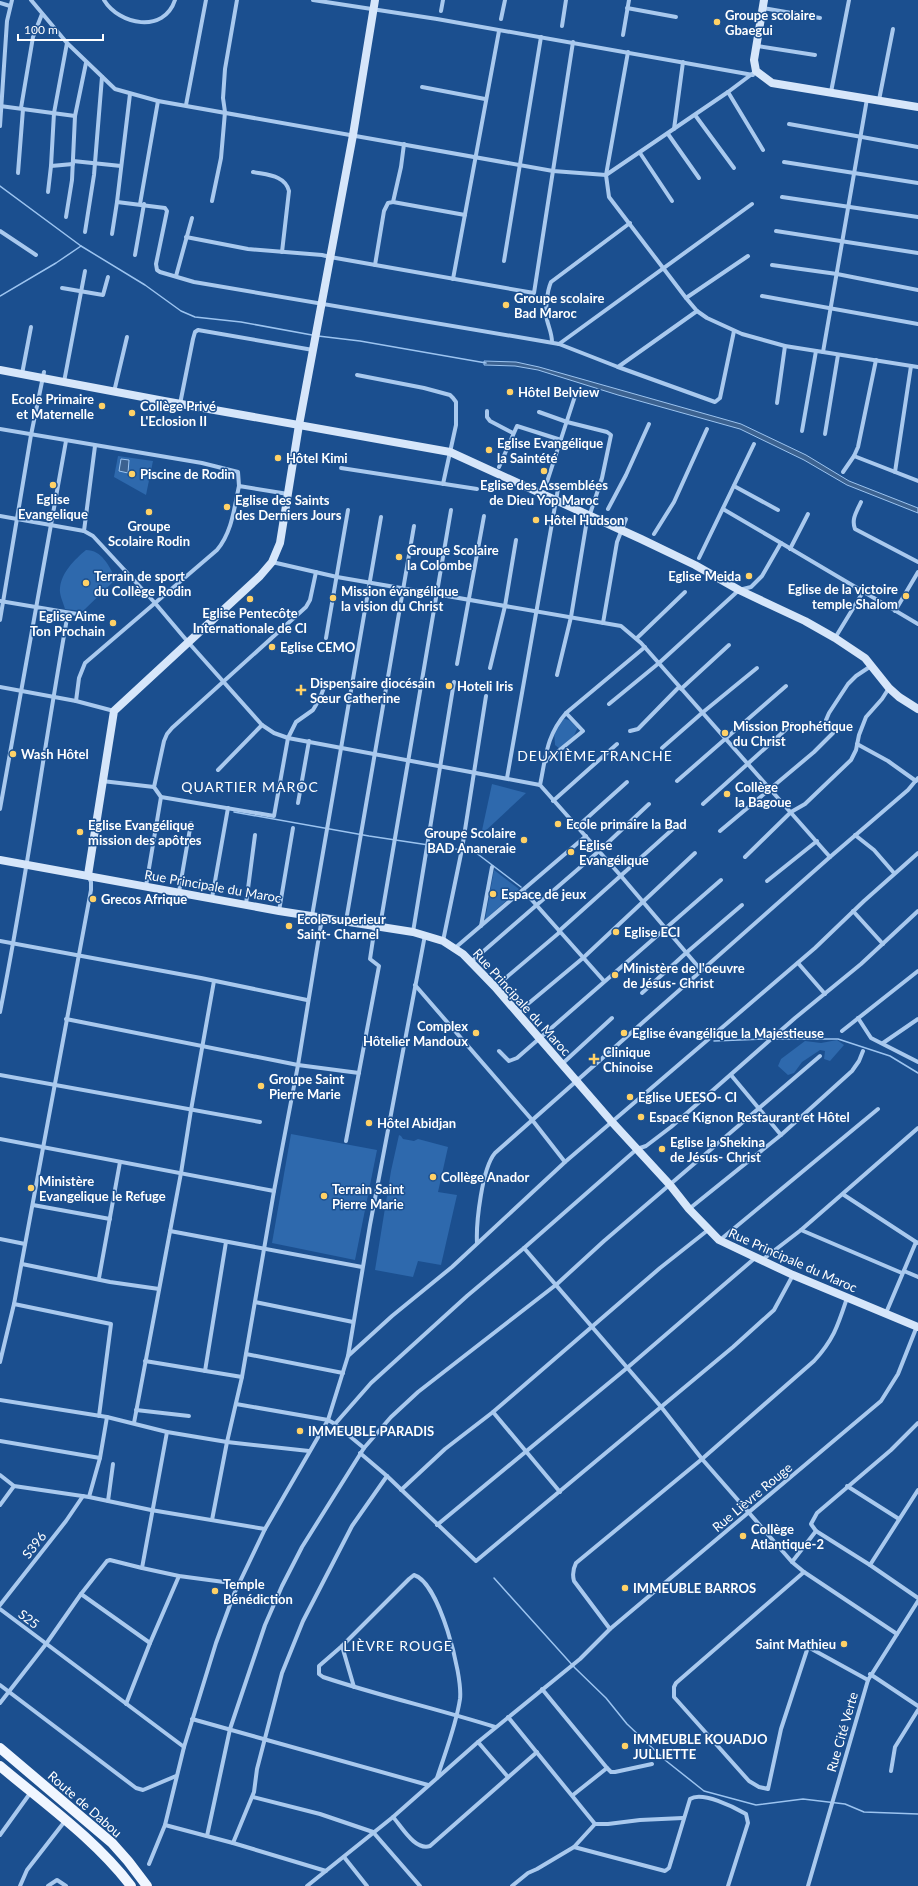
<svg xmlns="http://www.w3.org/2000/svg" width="918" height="1886" font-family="Lato,sans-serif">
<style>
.green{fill:#2e69ad}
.water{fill:#3c6290;stroke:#9cc4f0}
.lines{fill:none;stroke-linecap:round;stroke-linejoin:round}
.stream{stroke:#9cc4f0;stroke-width:1.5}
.street{stroke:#a9c9ee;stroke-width:4}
.secondary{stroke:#d6e6fa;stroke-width:8}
.primary{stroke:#f0f6ff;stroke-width:10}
.poi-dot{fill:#ffd166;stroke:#1b4f8f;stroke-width:1.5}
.labels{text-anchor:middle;stroke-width:3;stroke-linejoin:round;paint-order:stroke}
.poi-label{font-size:13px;font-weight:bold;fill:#fff;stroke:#1b4f8f;text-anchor:start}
.street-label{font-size:13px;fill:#fff;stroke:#1b4f8f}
.neighbourhood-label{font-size:14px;letter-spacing:1px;fill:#fff;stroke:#1b4f8f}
</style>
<rect width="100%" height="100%" fill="#1b4f8f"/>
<g class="green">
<polygon points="118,456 153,461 146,495 114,477"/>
<path d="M86,550C102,550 109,566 116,579L83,611L65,609C63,602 59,594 60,588C61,573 75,559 86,550Z"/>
<polygon points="562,718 569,720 578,727 572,740 560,749 555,745 554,731"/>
<polygon points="492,784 526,793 481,835"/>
<polygon points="494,870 519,889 485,920"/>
<polygon points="837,1040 844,1045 830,1061 824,1059 825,1051 820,1050 802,1062 794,1073 788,1075 778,1066 781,1059 805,1041 821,1043"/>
<polygon points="291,1134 377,1150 355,1260 272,1243"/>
<polygon points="399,1135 401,1136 403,1139 414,1141 418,1139 448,1147 438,1192 457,1195 441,1265 418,1261 413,1277 375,1270 391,1171"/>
</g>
<g class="water">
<polygon points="484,361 516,362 539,367 741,424 806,455 849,481 918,508 918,513 847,485 804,460 740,429 618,395 538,370 515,366 484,365"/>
<polygon points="121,459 129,460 128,473 119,471"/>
</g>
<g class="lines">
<g class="stream">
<polyline points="0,186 81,246 145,285 181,311 195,317 241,322 312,335"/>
<polyline points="0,296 56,263 81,246"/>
<polyline points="318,336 360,341 486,363"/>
<polyline points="234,812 369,836 475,852 521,887"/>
<polyline points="776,1039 838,1039 890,1056 918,1073"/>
<polyline points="714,1041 767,1039"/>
<polyline points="494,1578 575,1668 606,1698 627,1724 665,1760 704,1791 756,1805 803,1799 845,1804 864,1812 918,1814"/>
</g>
<g class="street">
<polyline points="31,0 67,43 115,89 158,101 553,171 606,175 728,92 756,71"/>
<path d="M104,0C119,25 164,34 175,0"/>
<polyline points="313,0 437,19 753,75"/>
<polyline points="0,3 10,6"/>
<polyline points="627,8 676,17"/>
<polyline points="763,8 820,18"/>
<polyline points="441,11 443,0"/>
<polyline points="501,19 505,0"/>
<polyline points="562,26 566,0"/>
<polyline points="623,35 629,0"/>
<polyline points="757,46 815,55"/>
<polyline points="628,52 606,175 609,197 686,298 697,311 707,318 742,334 785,346 918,367"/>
<polyline points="422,87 485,99"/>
<polyline points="728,92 763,150"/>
<polyline points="831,92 849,0"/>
<polyline points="130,94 117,202 165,208 167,211 156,264 157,270 160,272 194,282 559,344 618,367 715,402 720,398 734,331"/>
<polyline points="879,100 893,29"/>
<polyline points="186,105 206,0"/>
<polyline points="0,106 75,116"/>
<polyline points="21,108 33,37 42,14"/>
<polyline points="695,115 734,168"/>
<polyline points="789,124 918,147"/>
<polyline points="0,126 7,21 12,0"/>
<polyline points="674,129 683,62"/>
<polyline points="668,134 699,178"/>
<polyline points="640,153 672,201"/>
<polyline points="73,161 121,166"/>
<polyline points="784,162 918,183"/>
<polyline points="51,166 73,164"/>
<path d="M253,172C267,175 285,175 289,191L282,252"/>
<polyline points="18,173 23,109"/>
<polyline points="48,192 51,166 54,113 67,43"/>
<polyline points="782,197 918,217"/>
<polyline points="212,201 221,158 225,112 223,98 225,69 237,0"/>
<polyline points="393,202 465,215"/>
<polyline points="140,204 158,101"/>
<polyline points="66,217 72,180 75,116 86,63"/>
<polyline points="0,231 36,255"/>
<polyline points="776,231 918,253"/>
<polyline points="85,232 94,175 102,77"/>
<polyline points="112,234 117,202"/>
<polyline points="186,237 248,249 322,255 330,257 534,293 573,42"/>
<polyline points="135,255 144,204"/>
<polyline points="504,261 541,37"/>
<polyline points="375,265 384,211 388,203 393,202 401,167 404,144"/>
<polyline points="772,265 837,274 918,290"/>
<polyline points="176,276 192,218"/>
<polyline points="453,279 499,31"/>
<polyline points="62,288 103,295 108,277"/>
<polyline points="762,296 918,324"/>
<polyline points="686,298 748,256"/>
<path d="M552,342C552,334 549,328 547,320C545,311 547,291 551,282L630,223"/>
<polyline points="559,344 752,204"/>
<polyline points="823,352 867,99"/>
<polyline points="876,360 858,447 854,456 918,481"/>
<polyline points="618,367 697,311"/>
<polyline points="22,374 31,327"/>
<polyline points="357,375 424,388 450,395 453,398 456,402 456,425 443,484"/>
<polyline points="64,382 85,271"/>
<polyline points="114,392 127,337"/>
<polyline points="777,403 785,346"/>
<polyline points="180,404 193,339 195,332 198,330 313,350"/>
<polyline points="487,411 487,417 490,421 513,433"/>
<polyline points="539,412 567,422 607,432 611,435 602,478 586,526 571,617 557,675"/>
<polyline points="0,429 202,463 238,472 239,486"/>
<polyline points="802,431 816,351"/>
<polyline points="825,434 838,355"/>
<polyline points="499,467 517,426 561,440"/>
<polyline points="341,468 477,489"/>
<polyline points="843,472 854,456"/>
<polyline points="895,472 911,366"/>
<polyline points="546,485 576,393"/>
<polyline points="734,486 778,510"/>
<path d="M861,502C857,511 851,519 855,529L918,562"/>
<polyline points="608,509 626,475 649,424"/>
<polyline points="723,509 781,543"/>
<polyline points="0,516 84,531 93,536 155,603 188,642 262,725 274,733 288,738 540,785 621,876 701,970"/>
<polyline points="84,531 95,446"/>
<polyline points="654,534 674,502 707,429"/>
<polyline points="790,549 808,514"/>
<polyline points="699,558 754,444"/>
<polyline points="272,562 337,577 621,626 641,643 830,857"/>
<polyline points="316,572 310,600 306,607 172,728 167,734 164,741 154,787 161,797 274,816 288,738 296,722 313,710 320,698 325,685"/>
<polyline points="0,601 83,615"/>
<polyline points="895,611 918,572"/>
<polyline points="0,620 31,435 44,372"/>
<polyline points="603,623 617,542 626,519"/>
<polyline points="326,638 348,510"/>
<polyline points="637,638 685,592"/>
<polyline points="835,638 863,592"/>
<polyline points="457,664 484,516"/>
<polyline points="490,668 505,606 516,540"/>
<polyline points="0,687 76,701 114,711"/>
<polyline points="681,689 729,645"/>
<path d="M76,701L79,678L85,663L217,550C232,532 234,509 239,486L288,494"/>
<polyline points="609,704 659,663 739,590 751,587 762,576 781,543 918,624"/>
<polyline points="566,713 645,647"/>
<polyline points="630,731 638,729 679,687"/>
<polyline points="857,744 888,761 916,781"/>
<polyline points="662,748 702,713 757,668"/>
<polyline points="218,770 262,725"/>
<polyline points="507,778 558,489"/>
<polyline points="102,781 154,787"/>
<polyline points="677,781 786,686"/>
<path d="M540,785C546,757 546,736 566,713L583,731L545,762"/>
<polyline points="553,801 617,744"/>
<polyline points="298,803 309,741"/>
<polyline points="703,804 792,724"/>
<polyline points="0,809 66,441"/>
<polyline points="577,827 627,782"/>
<polyline points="720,831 814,752 833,733 834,728 826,720 829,713 848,684 856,676 871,666"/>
<polyline points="855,835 874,850 894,873"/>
<polyline points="745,857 791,812 805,804 851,760 856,750 859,735 866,717 882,699 889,688"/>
<polyline points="767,881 817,841"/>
<polyline points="146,886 161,797"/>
<polyline points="523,890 604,981"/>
<polyline points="179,892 191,823"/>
<polyline points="212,898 228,808"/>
<polyline points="246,904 255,835"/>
<polyline points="279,911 293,828"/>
<polyline points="853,911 883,944"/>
<polyline points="312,916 381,517"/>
<polyline points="346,921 414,526"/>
<polyline points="380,926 451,510"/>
<polyline points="481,926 492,867"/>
<polyline points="559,931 674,828"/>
<polyline points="413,932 454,682"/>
<polyline points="0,941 201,978 307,1000"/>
<polyline points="443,941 462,849 486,696"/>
<polyline points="455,948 586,836"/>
<polyline points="471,962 599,851 649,804"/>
<polyline points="798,963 825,994"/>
<polyline points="415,985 533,1121 565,1162"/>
<polyline points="495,987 560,932"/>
<polyline points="642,993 686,953 742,905"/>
<path d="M0,1012C27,879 44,745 68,613"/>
<polyline points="517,1013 583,958 695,853"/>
<polyline points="858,1018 871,1038 918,1062"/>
<polyline points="66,1019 298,1065 359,1073"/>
<polyline points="842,1031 918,971"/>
<polyline points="883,1043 918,1019"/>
<polyline points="499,1051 509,1061 517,1058 721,880"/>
<polyline points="562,1064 612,1018"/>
<polyline points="0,1075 260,1122"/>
<polyline points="731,1075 781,1135"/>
<polyline points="0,1139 274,1191"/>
<polyline points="346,1141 379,966 370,959 375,926"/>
<polyline points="844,1195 916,1242"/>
<polyline points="33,1205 110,1219"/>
<polyline points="689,1209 781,1135 852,1071 859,1061 863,1051"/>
<polyline points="801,1230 918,1128"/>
<polyline points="170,1231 362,1267"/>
<polyline points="0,1239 25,1244"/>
<polyline points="720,1240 878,1109"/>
<path d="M477,1243C476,1223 482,1168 495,1153L830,857L908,790L918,778"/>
<polyline points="762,1260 801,1230 902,1273"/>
<polyline points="22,1264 110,1282 159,1289"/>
<polyline points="904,1271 918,1277"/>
<polyline points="99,1278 120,1162"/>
<polyline points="255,1302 353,1322"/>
<polyline points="14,1304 111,1324 99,1416"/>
<polyline points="886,1313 916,1242 918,1243"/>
<polyline points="246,1354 343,1373"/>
<polyline points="348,1356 392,1316 452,1267 565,1162 815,948 864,901 918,853"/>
<polyline points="145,1361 242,1377"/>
<polyline points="0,1362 14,1304 91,890 91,882 89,877"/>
<polyline points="205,1371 226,1242"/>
<polyline points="0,1400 107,1417 167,1432 227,1442 309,1451"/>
<polyline points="236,1404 328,1420 335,1424 364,1448"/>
<polyline points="136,1410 189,1416"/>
<polyline points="493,1412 560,1492"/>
<polyline points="134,1423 181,1173 191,1110 214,981"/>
<polyline points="335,1424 371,1383 467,1296 524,1248"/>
<polyline points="0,1441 100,1458"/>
<polyline points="360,1453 387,1476 476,1561 733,1347 774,1310 793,1275"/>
<polyline points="0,1475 14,1486 89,1497 151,1510 265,1529"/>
<polyline points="847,1486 899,1519"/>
<polyline points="401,1490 445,1449 493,1412 660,1268 708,1230"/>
<polyline points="89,1497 100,1458 107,1417"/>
<polyline points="108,1501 113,1464"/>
<polyline points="0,1505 14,1486"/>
<polyline points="212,1520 227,1442 242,1377 274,1191 298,1065 322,918"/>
<polyline points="437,1525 627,1368 755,1258"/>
<polyline points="816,1531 811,1524 817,1513 891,1450 918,1423"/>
<polyline points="792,1562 816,1531 870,1565 918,1490"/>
<polyline points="870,1565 918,1598"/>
<polyline points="142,1568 179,1576 239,1584"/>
<polyline points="804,1572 676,1683 674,1687 674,1697 749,1781 759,1787 768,1789 781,1729 808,1647 868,1680"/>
<polyline points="81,1594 150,1643"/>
<polyline points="0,1605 66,1521 83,1496"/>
<polyline points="0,1609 184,1747"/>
<path d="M610,1629L574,1581C572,1574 573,1569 576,1563L702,1459L814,1361C834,1339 838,1325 847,1298"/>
<polyline points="897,1634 804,1572 792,1562 702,1459 662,1408 524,1248 637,1149 646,1146 671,1127 795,1018 861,964 918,911"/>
<polyline points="342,1646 354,1687"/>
<polyline points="870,1674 918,1706"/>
<polyline points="0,1685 136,1788 143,1790 176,1776"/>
<polyline points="542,1689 607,1768"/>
<polyline points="0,1703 46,1644 81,1594 107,1561 110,1560 142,1568 167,1432"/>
<polyline points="126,1704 150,1643 179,1576"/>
<polyline points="508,1717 595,1824 608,1824 640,1820 683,1818"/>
<polyline points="192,1719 428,1785"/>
<polyline points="478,1742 508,1777"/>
<polyline points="891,1771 895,1747 918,1710"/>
<path d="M437,1778C445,1753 456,1726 460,1699C463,1675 439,1582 414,1575L409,1579L342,1646L319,1666V1674L323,1677C380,1696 438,1709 495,1727"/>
<polyline points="573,1795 607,1768 611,1772 615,1772 652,1764"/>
<polyline points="253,1797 320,1814 373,1832 420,1886"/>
<path d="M393,1817C402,1827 415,1851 430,1846L537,1752"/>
<polyline points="165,1825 233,1843 326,1871"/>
<polyline points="0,1835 31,1792"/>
<polyline points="207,1836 230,1729 265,1625 282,1586 302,1547 364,1448 391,1417 418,1392 557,1284 604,1241 820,1056"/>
<polyline points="233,1843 254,1792 257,1769 282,1673 303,1621 352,1526 387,1476"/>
<path d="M574,1847L665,1871L669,1868L690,1799C702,1791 734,1807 746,1814L748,1823L728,1886"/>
<polyline points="344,1857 367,1886"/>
<polyline points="149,1864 165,1825 184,1747 216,1643 234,1594 265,1529 328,1420 348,1356 370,1225 425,935"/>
<polyline points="20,1886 27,1870 65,1821"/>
<polyline points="48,1886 57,1880 66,1886"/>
<polyline points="307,1886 393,1817 478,1742 580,1659 610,1629 881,1401 898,1374 917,1326"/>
<polyline points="512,1886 528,1873 537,1869 574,1847 595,1824"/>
<polyline points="808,1886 868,1680 918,1601"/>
</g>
<g class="secondary">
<polyline points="764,0 754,60 756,71 772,83 918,107"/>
<polyline points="0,370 164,401 450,452 641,539 695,565 739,590 805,621 835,638 865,658 889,688 899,697 918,709"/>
<polyline points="0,860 279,911 413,932 443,941 463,954 495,987 612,1122 670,1185 689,1209 719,1240 793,1275 918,1327"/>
<polyline points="88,875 114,711 260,576 272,562 280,543 299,425 353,135 375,0"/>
</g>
<g class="primary">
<polyline points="0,1748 112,1843 128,1861 147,1886"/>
<path d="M0,1766C45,1804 95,1839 131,1886"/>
</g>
</g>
<g class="poi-dot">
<circle cx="717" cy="22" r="4"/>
<circle cx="506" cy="305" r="4"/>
<circle cx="510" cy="392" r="4"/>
<circle cx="102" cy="406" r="4"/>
<circle cx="132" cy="413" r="4"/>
<circle cx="489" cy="450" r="4"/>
<circle cx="278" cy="458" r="4"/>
<circle cx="544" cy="471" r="4"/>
<circle cx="132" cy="474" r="4"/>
<circle cx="53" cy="485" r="4"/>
<circle cx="227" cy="507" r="4"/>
<circle cx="149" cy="512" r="4"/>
<circle cx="536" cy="520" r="4"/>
<circle cx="399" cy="557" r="4"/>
<circle cx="749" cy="576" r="4"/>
<circle cx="86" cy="583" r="4"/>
<circle cx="906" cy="596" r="4"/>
<circle cx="333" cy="598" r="4"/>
<circle cx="250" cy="599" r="4"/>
<circle cx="113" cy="623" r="4"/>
<circle cx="272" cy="647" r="4"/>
<circle cx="449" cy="686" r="4"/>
<path d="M299 684h4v4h4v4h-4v4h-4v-4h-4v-4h4z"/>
<circle cx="725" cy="733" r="4"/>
<circle cx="13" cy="754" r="4"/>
<circle cx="727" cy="794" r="4"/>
<circle cx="558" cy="824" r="4"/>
<circle cx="80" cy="832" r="4"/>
<circle cx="524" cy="840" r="4"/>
<circle cx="571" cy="852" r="4"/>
<circle cx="493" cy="894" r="4"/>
<circle cx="93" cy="899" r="4"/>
<circle cx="289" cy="926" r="4"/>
<circle cx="616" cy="932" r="4"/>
<circle cx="615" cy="975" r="4"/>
<circle cx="476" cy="1033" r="4"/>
<circle cx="624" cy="1033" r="4"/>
<path d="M592 1053h4v4h4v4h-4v4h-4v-4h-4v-4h4z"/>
<circle cx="261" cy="1086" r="4"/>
<circle cx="630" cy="1097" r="4"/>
<circle cx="641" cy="1117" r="4"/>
<circle cx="369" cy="1123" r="4"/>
<circle cx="662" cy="1149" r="4"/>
<circle cx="433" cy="1177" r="4"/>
<circle cx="31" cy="1188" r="4"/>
<circle cx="324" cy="1196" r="4"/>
<circle cx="300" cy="1431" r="4"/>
<circle cx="743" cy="1536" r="4"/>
<circle cx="625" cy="1588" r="4"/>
<circle cx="215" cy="1591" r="4"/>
<circle cx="844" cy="1644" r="4"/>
<circle cx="625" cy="1746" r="4"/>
</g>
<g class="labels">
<g class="poi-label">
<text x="725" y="20">Groupe scolaire<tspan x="725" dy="15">Gbaegui</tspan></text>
<text x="514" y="303">Groupe scolaire<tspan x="514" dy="15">Bad Maroc</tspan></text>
<text x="518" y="397">Hôtel Belview</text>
<text x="94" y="404" text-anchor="end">Ecole Primaire<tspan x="94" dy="15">et Maternelle</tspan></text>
<text x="140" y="411">Collège Privé<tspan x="140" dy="15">L'Eclosion II</tspan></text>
<text x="497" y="448">Eglise Evangélique<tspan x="497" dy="15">la Saintété</tspan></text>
<text x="286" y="463">Hôtel Kimi</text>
<text x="140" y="479">Piscine de Rodin</text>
<text x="544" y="490" text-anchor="middle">Eglise des Assemblées<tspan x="544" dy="15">de Dieu Yop Maroc</tspan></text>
<text x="53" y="504" text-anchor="middle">Eglise<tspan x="53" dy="15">Evangelique</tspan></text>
<text x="235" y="505">Eglise des Saints<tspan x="235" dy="15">des Derniers Jours</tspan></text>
<text x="544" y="525">Hôtel Hudson</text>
<text x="149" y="531" text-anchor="middle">Groupe<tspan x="149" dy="15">Scolaire Rodin</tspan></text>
<text x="407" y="555">Groupe Scolaire<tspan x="407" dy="15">la Colombe</tspan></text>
<text x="94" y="581">Terrain de sport<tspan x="94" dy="15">du Collège Rodin</tspan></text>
<text x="741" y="581" text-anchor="end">Eglise Meida</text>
<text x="898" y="594" text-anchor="end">Eglise de la victoire<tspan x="898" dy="15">temple Shalom</tspan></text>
<text x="341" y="596">Mission évangélique<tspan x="341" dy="15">la vision du Christ</tspan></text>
<text x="250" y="618" text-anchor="middle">Eglise Pentecôte<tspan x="250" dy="15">Internationale de CI</tspan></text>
<text x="105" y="621" text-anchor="end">Eglise Aime<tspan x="105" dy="15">Ton Prochain</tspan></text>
<text x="280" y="652">Eglise CEMO</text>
<text x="310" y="688">Dispensaire diocésain<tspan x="310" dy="15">Sœur Catherine</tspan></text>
<text x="457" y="691">Hoteli Iris</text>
<text x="733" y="731">Mission Prophétique<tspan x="733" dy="15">du Christ</tspan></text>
<text x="21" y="759">Wash Hôtel</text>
<text x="735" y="792">Collège<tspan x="735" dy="15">la Bagoue</tspan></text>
<text x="566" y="829">Ecole primaire la Bad</text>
<text x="88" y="830">Eglise Evangélique<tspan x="88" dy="15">mission des apôtres</tspan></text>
<text x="516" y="838" text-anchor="end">Groupe Scolaire<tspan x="516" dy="15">BAD Ananeraie</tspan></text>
<text x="579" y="850">Eglise<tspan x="579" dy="15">Evangélique</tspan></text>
<text x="501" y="899">Espace de jeux</text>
<text x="101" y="904">Grecos Afrique</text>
<text x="297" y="924">Ecole superieur<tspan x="297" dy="15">Saint- Charnel</tspan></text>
<text x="624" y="937">Eglise ECI</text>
<text x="623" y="973">Ministère de l'oeuvre<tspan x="623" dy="15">de Jésus- Christ</tspan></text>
<text x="468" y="1031" text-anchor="end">Complex<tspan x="468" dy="15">Hôtelier Mandoux</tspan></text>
<text x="632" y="1038">Eglise évangélique la Majestieuse</text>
<text x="603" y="1057">Clinique<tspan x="603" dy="15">Chinoise</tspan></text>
<text x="269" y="1084">Groupe Saint<tspan x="269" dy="15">Pierre Marie</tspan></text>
<text x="638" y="1102">Eglise UEESO- CI</text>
<text x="649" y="1122">Espace Kignon Restaurant et Hôtel</text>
<text x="377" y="1128">Hôtel Abidjan</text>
<text x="670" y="1147">Eglise la Shekina<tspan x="670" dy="15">de Jésus- Christ</tspan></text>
<text x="441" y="1182">Collège Anador</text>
<text x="39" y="1186">Ministère<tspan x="39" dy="15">Evangelique le Refuge</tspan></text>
<text x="332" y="1194">Terrain Saint<tspan x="332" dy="15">Pierre Marie</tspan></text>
<text x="308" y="1436">IMMEUBLE PARADIS</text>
<text x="751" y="1534">Collège<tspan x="751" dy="15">Atlantique-2</tspan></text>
<text x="223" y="1589">Temple<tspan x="223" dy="15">Bénédiction</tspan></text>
<text x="633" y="1593">IMMEUBLE BARROS</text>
<text x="836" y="1649" text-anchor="end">Saint Mathieu</text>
<text x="633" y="1744">IMMEUBLE KOUADJO<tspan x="633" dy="15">JULLIETTE</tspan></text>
</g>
<g class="street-label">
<text transform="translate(213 886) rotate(10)" y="5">Rue Principale du Maroc</text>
<text transform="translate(522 1002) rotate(48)" y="5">Rue Principale du Maroc</text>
<text transform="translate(793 1260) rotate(24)" y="5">Rue Principale du Maroc</text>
<text transform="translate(752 1497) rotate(-40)" y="5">Rue Lièvre Rouge</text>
<text transform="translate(34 1545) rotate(-52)" y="5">S396</text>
<text transform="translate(29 1619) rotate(37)" y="5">S25</text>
<text transform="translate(842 1732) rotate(-74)" y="5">Rue Cité Verte</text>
<text transform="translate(85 1804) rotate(41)" y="5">Route de Dabou</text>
</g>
<g class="neighbourhood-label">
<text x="595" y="761">DEUXIÈME TRANCHE</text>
<text x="250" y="792">QUARTIER MAROC</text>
<text x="398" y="1651">LIÈVRE ROUGE</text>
</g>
</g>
<path d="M18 34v6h85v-6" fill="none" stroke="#ffffff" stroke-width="2"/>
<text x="24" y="34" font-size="12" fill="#ffffff" stroke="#1b4f8f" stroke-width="3" paint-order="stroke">100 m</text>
</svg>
